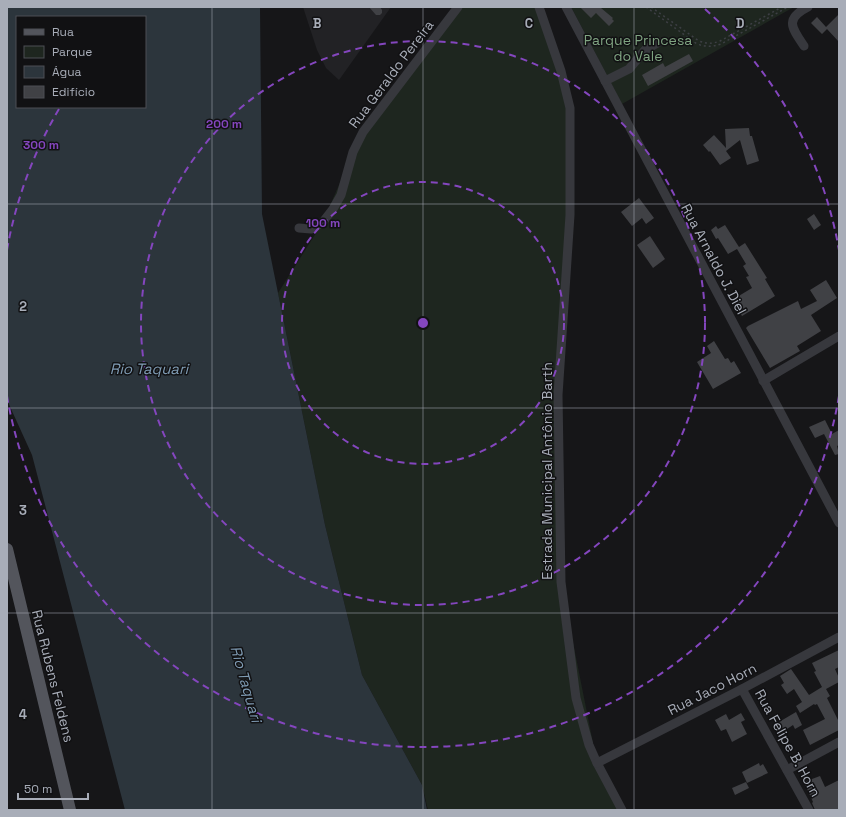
<svg xmlns="http://www.w3.org/2000/svg" width="846" height="817" font-family="'Space Grotesk',sans-serif">
<style>
.built{fill:#222225}
.green{fill:#1e261f}
.water{fill:#2c353c;fill-rule:evenodd}
.building{fill:#404145}
.lines{fill:none;stroke-linecap:round;stroke-linejoin:round}
.path{stroke:#3d3f44;stroke-width:1.5;stroke-dasharray:2 3;stroke-linecap:butt}
.minor{stroke:#37383d;stroke-width:9}
.major{stroke:#53555c;stroke-width:12}
.grid{fill:none;stroke:#a8adb8;stroke-width:1;stroke-opacity:0.55}
.ring{fill:none;stroke:#8446be;stroke-width:2;stroke-dasharray:7 5}
.labels{text-anchor:middle;stroke-width:3;stroke-linejoin:round;paint-order:stroke}
.park-label{font-size:14px;fill:#7fa381;stroke:#111113}
.street-label{font-size:14px;fill:#a8adb8;stroke:#111113}
.water-label{font-size:15px;font-style:italic;fill:#7f9bb3;stroke:#111113}
.grid-label{font-size:13px;text-anchor:middle;font-weight:bold;fill:#a8adb8;stroke:#111113;stroke-width:3;stroke-linejoin:round;paint-order:stroke}
.centre{fill:#8446be;stroke:#111113;stroke-width:2}
.ring-label{font-size:12px;text-anchor:middle;font-weight:bold;fill:#8446be;stroke:#111113;stroke-width:3;stroke-linejoin:round;paint-order:stroke}
</style>
<rect width="100%" height="100%" fill="#161618"/>
<polygon class="built" points="303,7 391,7 339,80 326,68 317,50"/>
<g class="green">
<polygon points="458,7 537,7 570,108 570,215 558,395 561,582 597,763 622,810 428,810 422,785 362,675 325,525 278,293 323,222 353,152"/>
<polygon points="571,7 794,7 622,104"/>
</g>
<path class="water" d="M7,7H260L262,214L325,525L362,675L422,785L427,810H125L32,455L7,400ZM17,17H145V107H17Z"/>
<g class="building">
<polygon points="369,7 380,7 382,10 382,13 380,15 376,15"/>
<polygon points="580,7 602,7 601,8 613,18 612,19 614,21 609,26 596,13 591,18"/>
<polygon points="839,14 839,42 827,29 822,34 811,23 817,17 826,27"/>
<polygon points="689,54 693,61 648,86 642,75 663,63 665,67"/>
<polygon points="749,128 750,136 752,136 759,161 747,165 740,140 726,151 731,158 720,165 710,151 709,152 703,145 714,135 726,148 725,129"/>
<polygon points="639,198 654,218 646,224 642,218 632,226 621,212"/>
<polygon points="814,214 821,225 814,230 807,219"/>
<polygon points="725,225 739,247 745,243 767,278 765,279 775,296 742,316 732,300 752,288 746,277 749,276 743,266 746,264 737,249 728,254 718,238 716,239 711,230 716,226 718,229"/>
<polygon points="650,236 665,259 653,268 637,245"/>
<polygon points="826,280 837,298 811,315 821,331 797,346 800,351 770,368 746,328 748,326 798,301 801,309 817,301 810,290"/>
<polygon points="714,341 725,359 728,358 731,363 734,361 741,373 713,389 697,362 711,353 707,346"/>
<polygon points="825,420 832,434 839,430 839,445 837,446 839,454 835,455 824,434 815,438 809,427"/>
<polygon points="839,650 839,667 835,669 839,678 839,682 826,689 830,696 827,698 839,722 839,730 810,745 803,730 825,719 817,704 815,705 814,704 800,713 796,706 802,702 794,689 787,694 781,685 784,683 780,676 791,669 809,695 822,687 814,672 816,671 812,663"/>
<polygon points="796,712 802,725 795,729 793,725 784,731 779,722"/>
<polygon points="741,713 745,720 741,722 747,734 732,742 726,729 721,731 715,720 726,714 729,720"/>
<polygon points="759,763 760,766 763,764 768,773 747,783 742,772"/>
<polygon points="820,776 825,787 839,780 839,810 815,810 812,803 813,802 804,782"/>
<polygon points="746,782 749,788 735,795 732,788"/>
</g>
<g class="lines">
<g class="path">
<path d="M646,7L697,44C706,47 712,47 721,44L788,7"/>
<path d="M651,7L699,41C707,44 712,44 720,41L782,7"/>
</g>
<g class="minor">
<polyline points="539,7 561,71 570,108 570,215 558,395 561,582 576,698 589,745 597,763 622,810"/>
<polyline points="566,7 839,523"/>
<path d="M804,46C792,28 784,19 808,7"/>
<polyline points="605,81 629,69 645,50 659,42"/>
<polyline points="299,228 311,229 323,222 333,209 341,195 353,152 363,132 458,7"/>
<polyline points="763,381 839,336"/>
<polyline points="742,689 809,810"/>
<polyline points="597,763 742,689 839,637"/>
<polyline points="787,770 839,742"/>
</g>
<polyline class="major" points="7,549 70,810"/>
</g>
<path class="grid" d="M212,7V810M423,7V810M634,7V810M7,204H839M7,408H839M7,613H839"/>
<g class="ring">
<circle cx="423" cy="323" r="141"/>
<circle cx="423" cy="323" r="282"/>
<path d="M839 396A422 422 0 0 1 7 396M7 250A422 422 0 0 1 59 109M705 9A422 422 0 0 1 839 250"/>
</g>
<g class="labels">
<g class="park-label">
<text x="638" y="45">Parque Princesa<tspan x="638" dy="16">do Vale</tspan></text>
</g>
<g class="street-label">
<text transform="translate(391 74) rotate(-53)" y="5">Rua Geraldo Pereira</text>
<text transform="translate(714 259) rotate(62)" y="5">Rua Arnaldo J. Diel</text>
<text transform="translate(547 471) rotate(-90)" y="5">Estrada Municipal Antônio Barth</text>
<text transform="translate(53 676) rotate(76)" y="5">Rua Rubens Feldens</text>
<text transform="translate(712 689) rotate(-27)" y="5">Rua Jaco Horn</text>
<text transform="translate(788 743) rotate(61)" y="5">Rua Felipe B. Horn</text>
</g>
<g class="water-label">
<text x="149" y="374">Rio Taquari</text>
<text transform="translate(246 684) rotate(74)" y="5">Rio Taquari</text>
</g>
</g>
<g class="grid-label">
<text x="317" y="28">B</text>
<text x="529" y="28">C</text>
<text x="740" y="28">D</text>
<text x="23" y="311">2</text>
<text x="23" y="515">3</text>
<text x="23" y="719">4</text>
</g>
<circle cx="423" cy="323" r="6" class="centre"/>
<g class="ring-label">
<text x="224" y="128">200 m</text>
<text x="41" y="149">300 m</text>
<text x="323" y="227">100 m</text>
</g>
<rect width="846" height="817" fill="none" stroke="#a8adb8" stroke-width="16"/>
<rect x="16" y="16" width="130" height="92" fill="#111113" stroke="#4d4f55"/>
<rect x="24" y="29" width="20" height="6" fill="#53555c" stroke="#4d4f55"/>
<text x="52" y="36" font-size="12" fill="#a8adb8">Rua</text>
<rect x="24" y="46" width="20" height="12" fill="#1e261f" stroke="#4d4f55"/>
<text x="52" y="56" font-size="12" fill="#a8adb8">Parque</text>
<rect x="24" y="66" width="20" height="12" fill="#2c353c" stroke="#4d4f55"/>
<text x="52" y="76" font-size="12" fill="#a8adb8">Água</text>
<rect x="24" y="86" width="20" height="12" fill="#404145" stroke="#4d4f55"/>
<text x="52" y="96" font-size="12" fill="#a8adb8">Edifício</text>
<path d="M18 793v6h70v-6" fill="none" stroke="#a8adb8" stroke-width="2"/>
<text x="24" y="793" font-size="12" fill="#a8adb8" stroke="#111113" stroke-width="3" paint-order="stroke">50 m</text>
</svg>
